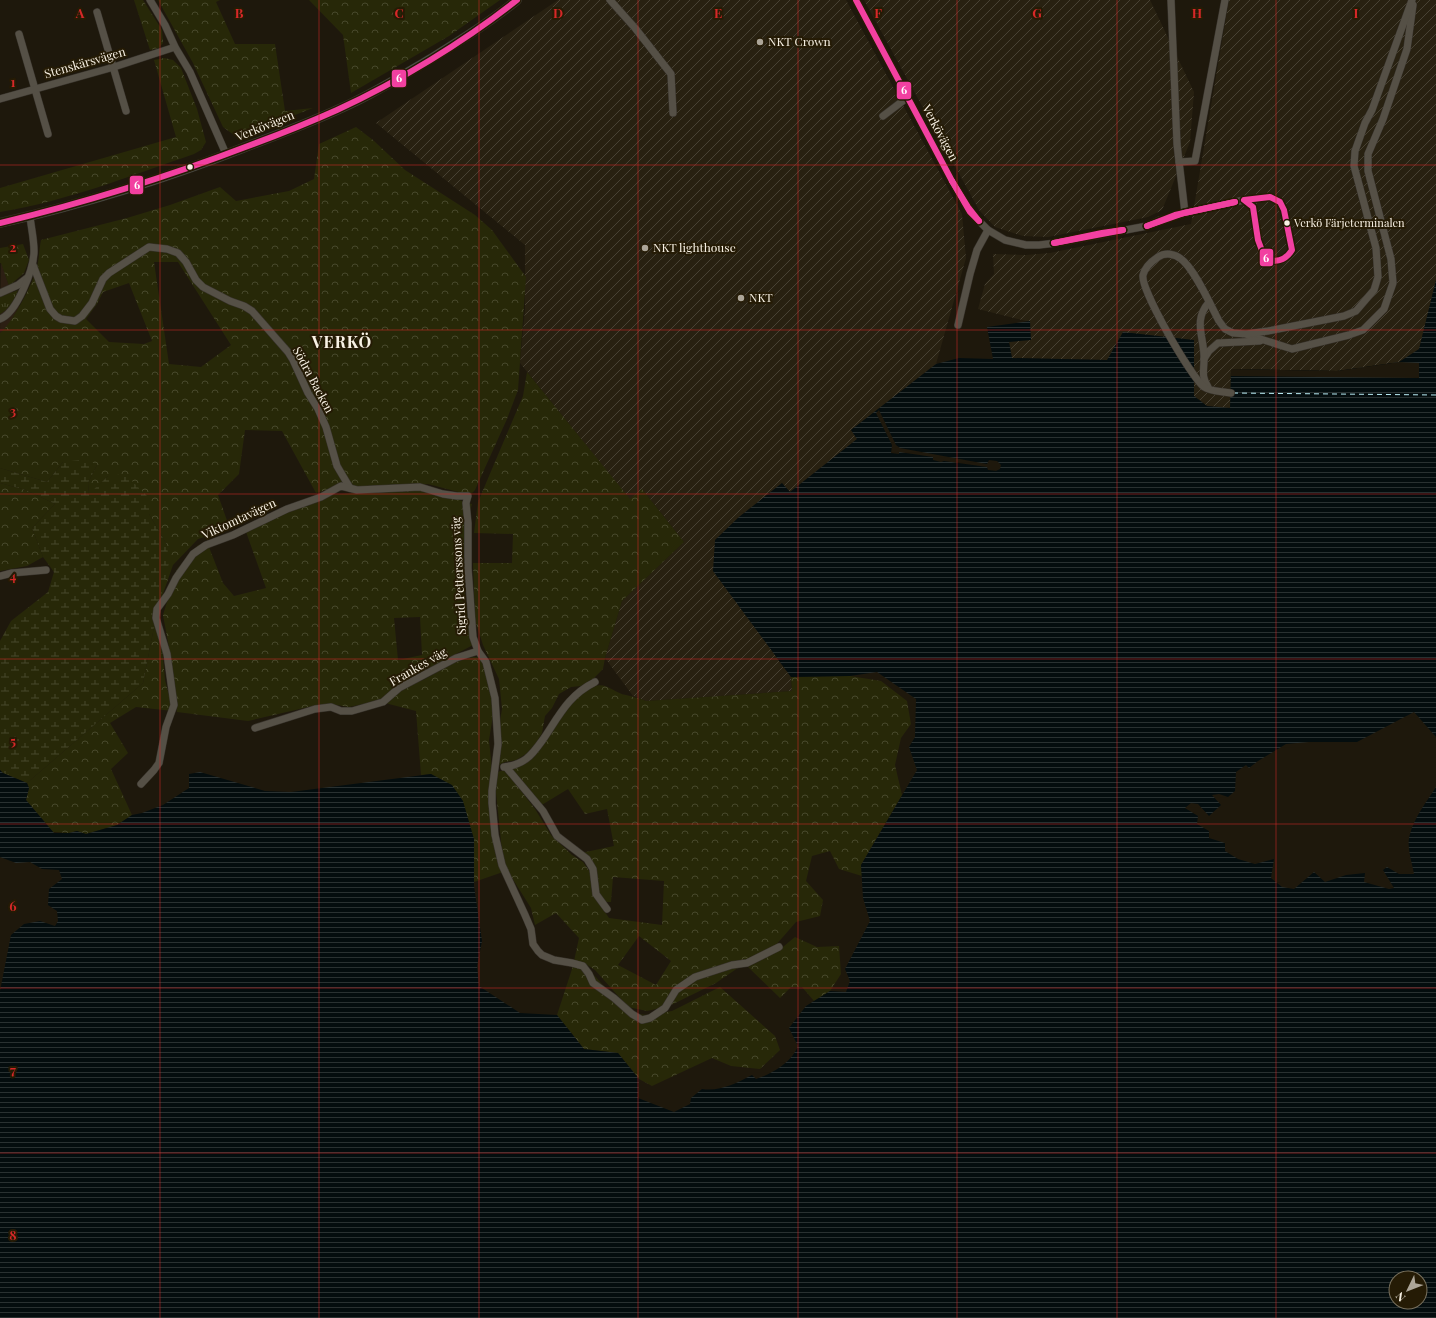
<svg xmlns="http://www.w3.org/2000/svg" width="1436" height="1318" font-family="'Playfair Display',serif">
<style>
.industrial{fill:url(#industrial-furrows)}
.education{fill:#2c1f13}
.grass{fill:url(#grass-tufts)}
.forest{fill:url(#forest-crowns);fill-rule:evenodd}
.wetland{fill:url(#wetland-marsh)}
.water{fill:url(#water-rules);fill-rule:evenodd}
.pier{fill:#1e180c}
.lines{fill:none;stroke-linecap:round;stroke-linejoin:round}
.ferry{stroke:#bbeff8;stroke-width:1;stroke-dasharray:5 4;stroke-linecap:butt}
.minor-casing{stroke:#37322b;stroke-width:8}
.major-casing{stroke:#37322b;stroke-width:10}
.minor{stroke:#555046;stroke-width:7}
.major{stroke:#50544c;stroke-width:9}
.bus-1-casing{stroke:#251b05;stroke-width:9}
.bus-1{stroke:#f240a1;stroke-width:6}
.grid{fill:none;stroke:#d62828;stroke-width:1;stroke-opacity:0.55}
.poi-dot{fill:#aca598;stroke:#251b05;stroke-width:1.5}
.bus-dot{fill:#f8f1e4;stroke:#251b05;stroke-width:1.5}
.labels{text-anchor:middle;stroke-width:4;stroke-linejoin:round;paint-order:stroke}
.bus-label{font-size:11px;fill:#f8f1e4;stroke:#251b05;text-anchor:start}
.poi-label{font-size:12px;fill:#f8f1e4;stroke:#251b05;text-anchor:start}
.street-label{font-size:12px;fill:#f8f1e4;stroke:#251b05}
.district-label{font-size:16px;font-weight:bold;letter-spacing:1px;fill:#f8f1e4;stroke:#251b05}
.grid-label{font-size:13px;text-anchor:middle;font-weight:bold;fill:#d62828;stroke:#251b05;stroke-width:4;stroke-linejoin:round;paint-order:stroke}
.line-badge{stroke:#251b05;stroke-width:1.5}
.badge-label{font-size:11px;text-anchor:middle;font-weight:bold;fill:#fff}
</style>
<defs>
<pattern id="industrial-furrows" width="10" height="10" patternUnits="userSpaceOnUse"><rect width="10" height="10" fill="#282111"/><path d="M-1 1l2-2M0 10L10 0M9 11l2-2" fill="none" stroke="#484234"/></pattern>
<pattern id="grass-tufts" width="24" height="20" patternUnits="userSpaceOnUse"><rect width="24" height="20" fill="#272808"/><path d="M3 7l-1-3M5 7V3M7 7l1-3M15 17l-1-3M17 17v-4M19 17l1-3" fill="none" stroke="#47482c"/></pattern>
<pattern id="forest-crowns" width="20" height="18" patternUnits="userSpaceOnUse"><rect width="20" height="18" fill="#272808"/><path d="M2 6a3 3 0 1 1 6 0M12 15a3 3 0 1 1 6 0" fill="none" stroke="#47482c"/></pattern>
<pattern id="wetland-marsh" width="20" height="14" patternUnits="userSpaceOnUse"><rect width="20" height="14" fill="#272808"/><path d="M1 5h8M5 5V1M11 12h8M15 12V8" fill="none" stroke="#47482c"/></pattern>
<pattern id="water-rules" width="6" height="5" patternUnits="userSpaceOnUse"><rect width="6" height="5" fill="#040d0e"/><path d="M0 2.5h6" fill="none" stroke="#293131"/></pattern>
</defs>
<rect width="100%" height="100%" fill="#1e180c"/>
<g class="industrial">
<polygon points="558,0 846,0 962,214 966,258 936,364 851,430 857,439 790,492 782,483 739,517 715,540 778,660 791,677 792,691 646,701 633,696 605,658 622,601 684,542 642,489 630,500 520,363 525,310 525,245 376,123"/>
<polygon points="864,0 1150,0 1194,92 1190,142 1162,210 1148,217 1048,237 1023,236 995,227 979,210"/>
<polygon points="1229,0 1436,0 1436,280 1419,350 1399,362 1337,371 1231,369 1231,408 1207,406 1194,396 1107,360 1012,358 1009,342 1030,322 978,309 985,284 994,274 993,254 1026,255 1050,253 1191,224"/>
</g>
<polygon class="education" points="1,262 9,286 19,307 6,329 0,333"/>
<path class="grass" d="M18,290C15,300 9,309 0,314V297Z"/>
<g class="forest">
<polygon points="134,0 143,0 162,30 163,43 159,48 150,50"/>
<polygon points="158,0 220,0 216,2 235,44 275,44 285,111 313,108 259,129 234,135 223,127 193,63"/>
<polygon points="309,0 500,0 449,36 351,93 343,35"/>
<path d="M164,58L173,60L181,68L197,109L206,142L201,150L194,154C130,176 67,201 0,212V188L176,137L154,60Z"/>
<path d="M356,127L373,140L405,170L475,215L492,230L526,277L518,390L507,419L475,490L470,495L428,484L385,489H330L316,493L282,431L245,430L239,474L218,495L230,529L198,539L173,565L158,608L167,545L149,514L108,476L89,495L88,483L97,465L63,462L47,482L0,468V333C11,325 32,285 36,271C39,262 39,250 41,240L127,218L170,205L220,187L236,201L289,191L314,179L319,144ZM154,262H178L231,345L201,367L169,364ZM129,283L152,341L144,344L109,342L86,319L97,304L103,292Z"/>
<polygon points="23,244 29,260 24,273 9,286 1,263 0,263 0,248"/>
<polygon points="527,372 630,499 642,489 684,542 622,601 605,658 603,669 594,678 581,686 571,687 559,694 552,708 545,716 542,733 536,743 526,754 516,760 505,762 499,765 497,739 502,709 499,679 483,645 475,620 473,563 512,563 513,534 474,533 478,502 523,396"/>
<polygon points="0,483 26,490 55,504 32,528 43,557 27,566 0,571"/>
<path d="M410,489L427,490L472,504C463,536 462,585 468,618C470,626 472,634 475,642L473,645L399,684L378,701L349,707L331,704L313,706L248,721L177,712L171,682L169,647L163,615L177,569L198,545L207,542L223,583L234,596L266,588L245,529L329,495ZM420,617L422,655L398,660L394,618Z"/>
<polygon points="156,617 162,647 165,680 173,711 136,707 110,723 128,753 111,769 132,815 117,825 86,834 77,831 69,833 53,832 26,800 29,788 27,783 143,683"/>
<polygon points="473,657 481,657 494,685 495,703 489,740 492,769 490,793 503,872 474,882 474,839 431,774 421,775 416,711 385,703 400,690 425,679 455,662"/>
<path d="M850,676L881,681L907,701L911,724L901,738L895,765L902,795L861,865L862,876L839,869L830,851L812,856L806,881L823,900L820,916L796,922L775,946L745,963L716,983L669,1006L647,1011L628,1007L595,970L586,964L574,961L579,938L556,913L535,925L531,908L507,870L503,861L496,792L497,772L505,770L535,809L551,835L572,855L583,862L590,872L592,893L609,918L662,925L664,881L613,877L611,902H604L599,895L596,870L581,853L614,846L607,809L585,814L568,789L540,806L511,768L517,767C532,749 575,691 594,686C607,682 614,693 626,695C633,697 639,698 646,701L792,691L791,677ZM639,936L671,961L656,985L618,965Z"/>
<polygon points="795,937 817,947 839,946 841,974 830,991 814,1001 802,987 791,987 780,998 748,967 778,951"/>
<polygon points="573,966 584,968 593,974 628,1013 648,1015 672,1011 720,987 775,1036 780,1050 760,1069 731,1066 712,1058 652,1086 639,1079 618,1053 584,1049 557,1015"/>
</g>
<polygon class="wetland" points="87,459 97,465 88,483 89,494 108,476 125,474 151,500 149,514 167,545 169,563 156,617 143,683 27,783 3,773 0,770 0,641 11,621 48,592 54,572 43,557 32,528 55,504 26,490 0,483 0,468 47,482 63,462"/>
<path class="water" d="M1436,280V737L1414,712L1357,742H1309L1286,744L1258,761L1249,768L1246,765L1236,772L1235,791L1228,797L1219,794L1212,795L1221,805L1209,816L1198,804L1191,803L1185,808L1198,816L1197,824L1209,831V838L1225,843V851L1238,859L1255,864L1274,859L1271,878L1282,887L1294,889L1314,872L1325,882L1346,875L1365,873L1364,882L1389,889L1394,888L1383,870L1387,867L1399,874H1414C1412,862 1406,846 1410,834C1414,818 1427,801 1436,787V1318H0V991L11,935L24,924L40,921L55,926L58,921L57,911L48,905L49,889L62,879L59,870L42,869L30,862L16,863L0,857V770L3,773L27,783L29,788L26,800L54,833H69L77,831L86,834L117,825L132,815L142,813L163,805L189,788V774L200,772L265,791L291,792L431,774L452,785L463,801L474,839V886L482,941L477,966L479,986L520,1013L557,1015L584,1049L618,1053L639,1079L638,1098L674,1112L690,1104L691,1098L702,1089C719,1092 737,1083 752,1075L756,1079C772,1074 792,1062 798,1046L789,1028L806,1006L830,991L846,992L850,981L845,969L870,921L863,898L861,865L917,770L909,747L915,737L916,699L877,672L850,676L791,677L713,571L715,540L739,517L782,483L790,492L857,439L851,430L936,364L959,358L993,359L987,327L1030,321L1031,340L1009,342L1012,358L1107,360L1123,332L1194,340V396L1207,406L1230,408L1231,369L1337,371L1399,362L1419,349ZM1396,1278H1420V1302H1396Z"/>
<g class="pier">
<polygon points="1399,362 1419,363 1419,378 1231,376 1231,369 1337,371"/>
<polygon points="879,410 896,445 900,448 987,464 989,460 997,461 1001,465 1000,469 996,471 988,470 987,467 944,461 941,462 933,460 933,457 899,452 899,454 891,453 892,445 876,413"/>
</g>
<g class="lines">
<polyline class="ferry" points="1233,393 1436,395"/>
<defs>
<g id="minor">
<polyline points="150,0 165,25 175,47 190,72 226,154"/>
<polyline points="610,0 635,28 671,74 673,113"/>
<path d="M856,0L952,181L970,212L988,230L1005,240L1026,245H1039L1056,243L1147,226L1160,220L1185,213L1244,200L1269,197L1280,202L1284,210L1292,250C1288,257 1284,262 1275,260C1271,260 1266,259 1264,256C1257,248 1256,218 1253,207L1244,200"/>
<polyline points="1171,0 1177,144 1185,213"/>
<polyline points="97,12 126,111"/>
<polyline points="19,34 48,134"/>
<polyline points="0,99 114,67 175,47"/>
<polyline points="883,116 908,97"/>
<polyline points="1179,162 1195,161 1225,0"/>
<polyline points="33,265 50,309 56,316 61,319 75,321 82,316 92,303 103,279 109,273 149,247 167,249 178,253 186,262 196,280 203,287 230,301 244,306 252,311 288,352 293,360 308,393 318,409 326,427 337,466 350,488"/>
<polyline points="0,293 18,285 27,278"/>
<path d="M0,319C17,313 34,268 34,251C34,239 31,227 30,216"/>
<polyline points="958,325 970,274 977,250 988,230"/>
<polyline points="1248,335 1292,349 1349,335 1363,330 1384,309 1393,283 1391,259 1368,171 1368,154 1383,119 1407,49 1413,5"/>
<polyline points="1204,359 1209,351 1218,343 1260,341"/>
<path d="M1208,387C1201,376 1204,371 1204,360C1205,337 1192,322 1209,302"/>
<path d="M1231,393C1222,391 1211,392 1204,387C1191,377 1140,289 1143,275C1145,267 1152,261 1158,257C1166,252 1175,254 1181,259C1194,268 1211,306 1219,321L1225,329L1233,333L1246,334L1268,331L1344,316L1356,311L1374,290L1378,277L1376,248L1354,166L1355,151L1365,123L1372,110L1412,0"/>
<polyline points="0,576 12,573 46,570"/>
<polyline points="255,728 315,709 331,707 341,711 352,711 383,702 399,688 456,658 478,651"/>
<path d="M504,767C512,766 519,764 526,759C533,754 539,745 544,738C560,714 569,695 595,682"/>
<polyline points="506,767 543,811 557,836 587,859 593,869 596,894 607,909"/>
<polyline points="141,784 154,770 159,763 166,727 174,705 167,654 156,618 157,609 168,594 176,578 193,554 206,545 233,535 287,509 321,497 341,486 357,490 420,487 443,494 457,496 468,496 466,503 468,523 468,568 473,637 478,651 486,662 495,698 498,744 492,791 492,803 495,835 502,865 525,915 531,929 533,944 538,951 542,955 554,960 572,963 583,966 589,974 593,983 614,998 632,1014 642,1020 650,1018 665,1008 676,990 695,977 732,965 747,963 779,947"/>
</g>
<path id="major" d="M0,223C83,204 164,179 243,148C279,134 315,121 350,104C378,91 405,74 432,58C461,40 490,22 517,0"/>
</defs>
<use href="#minor" class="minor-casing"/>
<use href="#major" class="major-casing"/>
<use href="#minor" class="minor"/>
<use href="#major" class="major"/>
<defs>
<g id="bus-1">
<polyline points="856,0 952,181"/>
<polyline points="952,181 968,207 979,221"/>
<polyline points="952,181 970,212 979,221"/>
<path d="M1270,197L1280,202L1284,210L1292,250C1286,260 1274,265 1264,256L1258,240L1253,207L1244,200Z"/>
<path d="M0,223C84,203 167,177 248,146C278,135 308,123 337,110C398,82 464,42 517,0"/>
<polyline points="1147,226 1175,215 1235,202"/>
<polyline points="1147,226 1184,213 1235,202"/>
<polyline points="1054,243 1102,233 1123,230"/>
<polyline points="1054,243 1123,230"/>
</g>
</defs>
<use href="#bus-1" class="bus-1-casing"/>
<use href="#bus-1" class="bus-1"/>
</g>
<path class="grid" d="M160,0V1318M319,0V1318M479,0V1318M638,0V1318M798,0V1318M957,0V1318M1117,0V1318M1276,0V1318M0,165H1436M0,330H1436M0,494H1436M0,659H1436M0,824H1436M0,988H1436M0,1153H1436"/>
<g class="poi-dot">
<circle cx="760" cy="42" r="4"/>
<circle cx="645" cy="248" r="4"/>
<circle cx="741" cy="298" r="4"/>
</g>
<g class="bus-dot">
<circle cx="190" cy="167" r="3.5"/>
<circle cx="1287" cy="223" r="3.5"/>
</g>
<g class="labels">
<g class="bus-label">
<text x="1294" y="227">Verkö Färjeterminalen</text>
</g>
<g class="poi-label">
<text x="768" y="46">NKT Crown</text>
<text x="653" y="252">NKT lighthouse</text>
<text x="749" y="302">NKT</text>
</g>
<g class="street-label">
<text transform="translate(85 63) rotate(-16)" y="4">Stenskärsvägen</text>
<text transform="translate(265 126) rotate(-22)" y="4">Verkövägen</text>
<text transform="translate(940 133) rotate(62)" y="4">Verkövägen</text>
<text transform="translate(313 380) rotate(62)" y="4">Södra Backen</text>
<text transform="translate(239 519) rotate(-25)" y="4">Viktomtavägen</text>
<text transform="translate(459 576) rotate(-93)" y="4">Sigrid Petterssons väg</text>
<text transform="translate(418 667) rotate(-30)" y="4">Frankes väg</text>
</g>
<g class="district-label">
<text x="342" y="348">VERKÖ</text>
</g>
</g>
<g class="grid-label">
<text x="80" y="18">A</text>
<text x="239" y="18">B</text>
<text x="399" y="18">C</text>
<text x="558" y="18">D</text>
<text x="718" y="18">E</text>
<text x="878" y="18">F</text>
<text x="1037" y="18">G</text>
<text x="1197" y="18">H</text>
<text x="1356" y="18">I</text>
<text x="13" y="87">1</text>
<text x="13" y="252">2</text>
<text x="13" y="416">3</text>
<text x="13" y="581">4</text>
<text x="13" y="746">5</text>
<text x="13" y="911">6</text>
<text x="13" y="1075">7</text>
<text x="13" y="1240">8</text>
</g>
<g class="line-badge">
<rect x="391" y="69" width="16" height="19" rx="4" fill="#f240a1"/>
<rect x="896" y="81" width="16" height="19" rx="4" fill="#f240a1"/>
<rect x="129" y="175" width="15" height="20" rx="4" fill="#f240a1"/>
<rect x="1259" y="248" width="15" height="19" rx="4" fill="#f240a1"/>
</g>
<g class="badge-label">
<text x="399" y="82">6</text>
<text x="904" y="94">6</text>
<text x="137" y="189">6</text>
<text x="1266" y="262">6</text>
</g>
<g transform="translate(1408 1290) rotate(227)"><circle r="19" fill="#251b05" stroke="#79715e"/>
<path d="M0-3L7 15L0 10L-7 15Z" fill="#aca598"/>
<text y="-6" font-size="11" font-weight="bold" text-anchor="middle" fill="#f8f1e4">N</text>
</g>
</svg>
